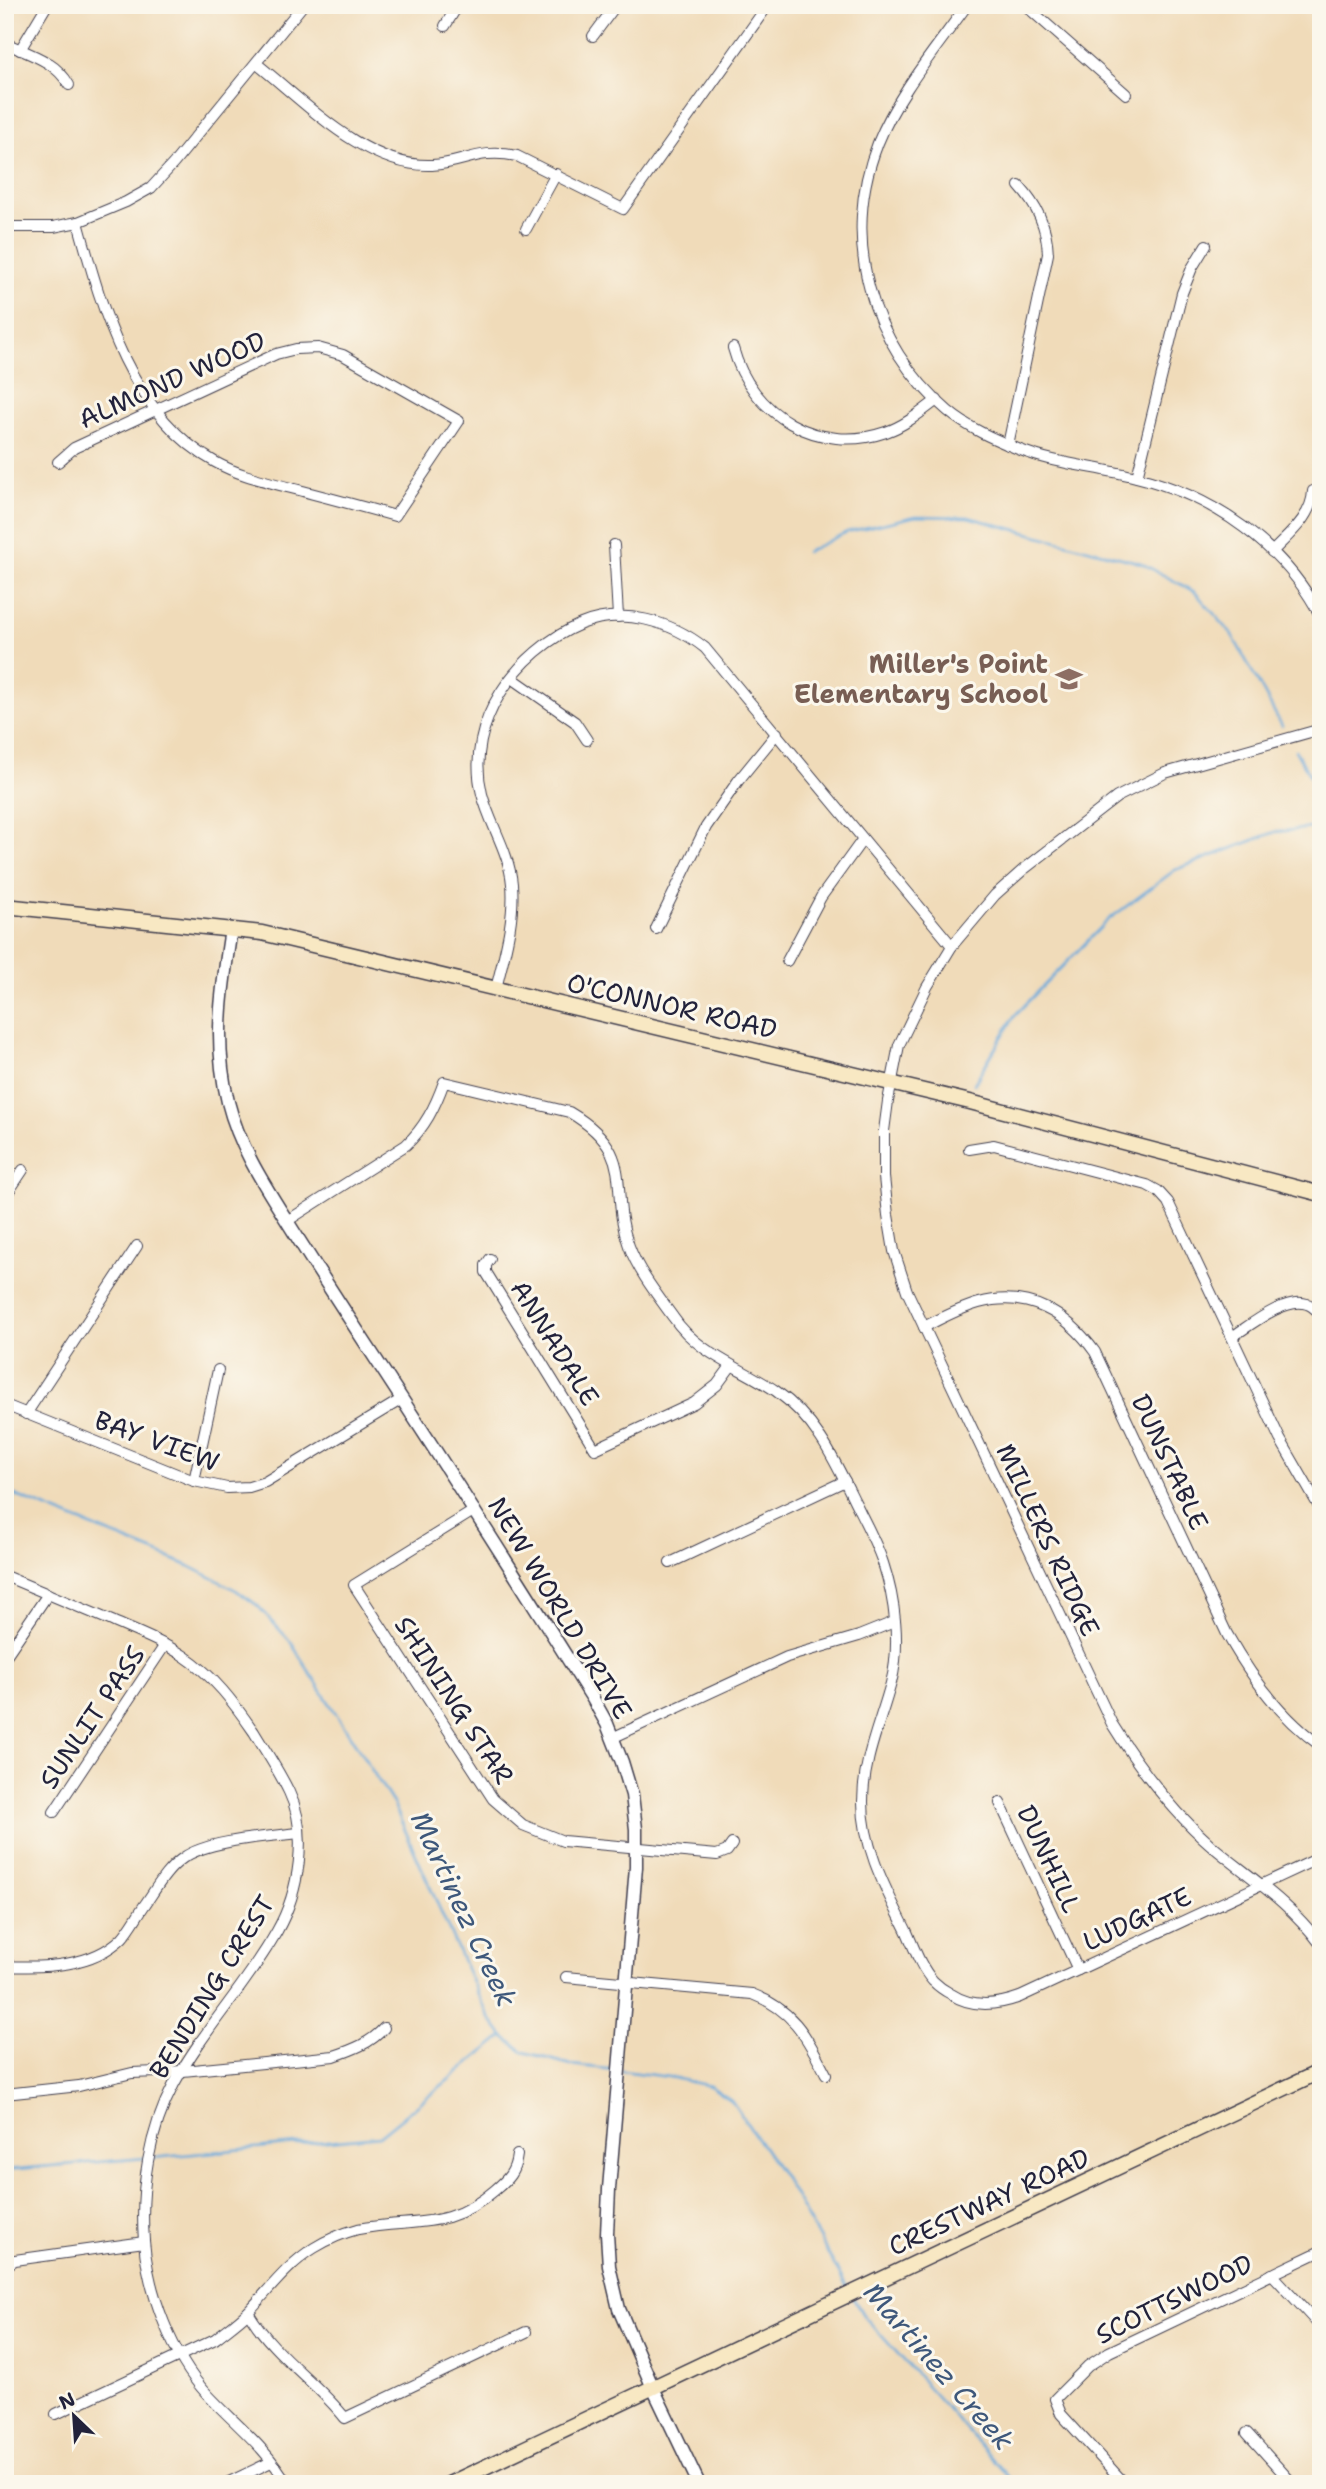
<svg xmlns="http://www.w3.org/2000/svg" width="1326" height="2489" font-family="'Shantell Sans',sans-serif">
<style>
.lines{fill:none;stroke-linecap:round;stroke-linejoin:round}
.stream{stroke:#67a9db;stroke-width:2.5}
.minor-casing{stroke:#413e4e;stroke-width:12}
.tertiary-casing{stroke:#413e4e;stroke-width:15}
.secondary-casing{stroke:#413e4e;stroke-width:17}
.minor{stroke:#fff;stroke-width:10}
.tertiary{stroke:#fff;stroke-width:12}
.secondary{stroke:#f8e8c3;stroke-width:14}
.labels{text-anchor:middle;stroke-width:6;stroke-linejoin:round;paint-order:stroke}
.street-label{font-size:26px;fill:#22223b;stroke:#fbf7ec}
.education-label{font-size:26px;font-weight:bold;fill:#785e54;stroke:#fbf7ec;text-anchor:end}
.water-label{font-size:28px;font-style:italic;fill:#3e587b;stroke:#fbf7ec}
</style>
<rect width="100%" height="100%" fill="#fbf7ec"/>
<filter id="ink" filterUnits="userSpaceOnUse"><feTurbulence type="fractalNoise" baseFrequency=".0143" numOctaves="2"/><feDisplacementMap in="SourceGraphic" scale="14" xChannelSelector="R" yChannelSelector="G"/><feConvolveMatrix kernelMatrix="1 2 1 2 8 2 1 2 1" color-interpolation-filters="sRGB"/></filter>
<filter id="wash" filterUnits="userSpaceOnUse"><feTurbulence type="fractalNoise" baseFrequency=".00686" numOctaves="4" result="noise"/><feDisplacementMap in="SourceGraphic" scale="28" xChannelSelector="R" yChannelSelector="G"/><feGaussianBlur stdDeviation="1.57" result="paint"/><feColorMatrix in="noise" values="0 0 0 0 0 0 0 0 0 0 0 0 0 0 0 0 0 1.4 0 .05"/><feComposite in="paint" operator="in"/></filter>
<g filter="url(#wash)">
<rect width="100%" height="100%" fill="#f0dbb9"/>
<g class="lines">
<g class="stream">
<polyline points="806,552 847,532 916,516 968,517 1141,563 1195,592 1231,633 1282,726"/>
<polyline points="1295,750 1321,795"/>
<polyline points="974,1084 1015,1015 1108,920 1175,870 1275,832 1321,827"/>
<polyline points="5,1491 189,1566 236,1590 257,1605 290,1641 394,1805 472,1982 489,2017 503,2036 524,2052 571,2065 616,2070"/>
<polyline points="622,2071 669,2077 710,2086 731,2100 787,2182 848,2289"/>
<polyline points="152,2158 379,2136 503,2036"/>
<polyline points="5,2170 145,2158"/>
<polyline points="853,2298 863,2315 1015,2484"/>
</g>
</g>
</g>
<g filter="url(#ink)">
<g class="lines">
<defs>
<g id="minor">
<path d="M967,5C936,49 898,93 878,143C840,239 870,345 948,411C968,428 994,439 1018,449C1054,464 1098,467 1136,477C1213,496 1284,545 1321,617"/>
<polyline points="1025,5 1126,94"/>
<polyline points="445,26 458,5"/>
<polyline points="593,36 616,5"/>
<path d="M5,43C29,54 56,61 69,85"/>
<polyline points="20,50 47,5"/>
<path d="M257,64C305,102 366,168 432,165C466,163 478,148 517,156L623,209L768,5"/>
<polyline points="5,227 53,227 78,222 126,202 151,188 174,163 303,5"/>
<polyline points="526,229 556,174"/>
<path d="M733,348C751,415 819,455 886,432C906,425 921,412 937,400"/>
<path d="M1008,445L1048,254C1047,226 1037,206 1019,186"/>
<path d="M58,462L74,448L276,354L296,349L318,348L343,355L459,421L395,516C360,506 325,497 291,488C265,481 238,475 215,462C130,415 102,309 78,222"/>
<polyline points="1137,477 1182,293 1192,268 1206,245"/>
<polyline points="614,545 618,617"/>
<path d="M1272,552C1289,534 1312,517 1313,491"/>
<polyline points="512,678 575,722 587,740"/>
<polyline points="656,929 706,827 738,781 777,733"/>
<polyline points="787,961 821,897 863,839"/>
<path d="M496,989C504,955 515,920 512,884C509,851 490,825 482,794C464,723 517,651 581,624C622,607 671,621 705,648L952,946"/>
<polyline points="969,1149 994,1145 1147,1185 1158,1191 1168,1202 1280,1439 1321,1510"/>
<polyline points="5,1197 23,1170"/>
<path d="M287,1221L406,1145C425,1127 435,1107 444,1082L569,1112C640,1154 607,1187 629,1246C638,1271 658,1296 673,1317C698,1354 741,1367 776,1391C816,1419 834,1459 855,1502C865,1522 876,1542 883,1563C895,1599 901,1646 891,1683C880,1724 863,1759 863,1802C863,1849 887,1891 907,1932C914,1948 921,1968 933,1981C938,1986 945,1991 951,1994C972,2008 998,2005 1020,1997L1321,1857"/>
<polyline points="490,1259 486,1265 486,1272 595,1449 694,1403 717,1385 731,1366"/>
<path d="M924,1327C942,1318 960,1308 979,1303C1028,1290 1067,1313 1095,1352L1227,1634C1251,1677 1280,1717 1321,1746"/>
<path d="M1232,1337C1249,1326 1286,1296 1307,1304C1312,1305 1317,1311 1321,1314"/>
<polyline points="5,1405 194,1481 227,1488 249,1487 265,1482 402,1399"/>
<polyline points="26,1414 137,1246"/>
<polyline points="194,1481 218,1370"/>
<polyline points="475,1510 354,1585 493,1799 523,1825 563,1841 717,1855 727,1851 732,1844"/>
<polyline points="670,1563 845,1481"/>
<path d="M5,1576C41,1591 76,1606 112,1621C136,1632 162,1641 184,1656C214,1676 234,1703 254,1732C266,1752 279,1771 289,1792C309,1833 299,1892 277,1931C247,1985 203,2030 174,2084C149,2131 140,2188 144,2241C148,2292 172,2356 207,2394C233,2422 268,2449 287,2484"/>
<polyline points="5,1657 48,1594"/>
<polyline points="612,1738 787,1657 859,1636 894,1622"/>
<polyline points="1000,1803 1078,1970"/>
<polyline points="54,1812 165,1645"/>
<path d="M1319,1942C1287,1900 1250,1878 1211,1845C1171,1810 1140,1769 1112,1724L907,1291L894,1251L888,1215L884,1177V1131L888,1101L899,1045L927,987L952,946L995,895L1023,870L1117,797L1165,773L1321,729"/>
<path d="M5,1966C45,1968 92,1967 122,1938C131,1928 138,1914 146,1903C157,1887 167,1869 183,1858C208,1840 267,1837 298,1833"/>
<path d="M566,1977L752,1994C794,2010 806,2036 826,2074"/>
<path d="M5,2094L79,2086L132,2073L183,2071L334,2056C352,2050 371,2043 384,2028"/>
<polyline points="5,2266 15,2260 144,2242"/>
<polyline points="1272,2274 1321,2327"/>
<path d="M248,2312C275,2357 314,2379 345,2418L526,2332"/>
<path d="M56,2414L215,2339C226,2330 238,2322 248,2312C269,2290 288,2264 314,2248C327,2240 343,2233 358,2229C414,2218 447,2232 495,2190C508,2179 515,2172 517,2155"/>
<polyline points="1247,2433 1293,2484"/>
<polyline points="225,2484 271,2462"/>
<polyline points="1125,2484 1061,2414 1055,2399 1088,2366 1109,2352 1321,2251"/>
</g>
<path id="tertiary" d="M231,929C222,989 213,1041 228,1102C239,1146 263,1183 287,1221C312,1261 338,1301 364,1341C442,1460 518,1579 593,1699L607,1724L622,1762L632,1795L636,1829V1867L609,2189L607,2234L609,2266L619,2309L653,2388L699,2484"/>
<g id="secondary">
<polyline points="5,906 262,933 970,1102 1321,1194"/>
<polyline points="449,2484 1321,2071"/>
</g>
</defs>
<use href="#minor" class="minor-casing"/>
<use href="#tertiary" class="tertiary-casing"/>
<use href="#secondary" class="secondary-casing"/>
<use href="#minor" class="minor"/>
<use href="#tertiary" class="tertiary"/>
<use href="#secondary" class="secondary"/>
</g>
</g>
<defs>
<symbol id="school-bare" viewBox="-9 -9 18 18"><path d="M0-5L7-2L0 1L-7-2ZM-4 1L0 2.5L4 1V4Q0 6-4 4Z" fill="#8d6e63" stroke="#fbf7ec" stroke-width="2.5" paint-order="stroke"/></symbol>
</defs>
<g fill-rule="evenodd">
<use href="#school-bare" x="1050" y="660" width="38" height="38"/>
</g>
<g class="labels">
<g class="street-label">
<text transform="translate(172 380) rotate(-24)" y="9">ALMOND WOOD</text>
<text transform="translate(672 1006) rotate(13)" y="9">O'CONNOR ROAD</text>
<text transform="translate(555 1343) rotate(58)" y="9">ANNADALE</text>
<text transform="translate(157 1441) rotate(20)" y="9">BAY VIEW</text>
<text transform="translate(1170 1462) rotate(65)" y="9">DUNSTABLE</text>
<text transform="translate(1048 1540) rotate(65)" y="9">MILLERS RIDGE</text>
<text transform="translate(560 1608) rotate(59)" y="9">NEW WORLD DRIVE</text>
<text transform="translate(454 1700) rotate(57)" y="9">SHINING STAR</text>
<text transform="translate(92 1717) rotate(-56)" y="9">SUNLIT PASS</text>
<text transform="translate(1049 1859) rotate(65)" y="9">DUNHILL</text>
<text transform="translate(1137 1919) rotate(-25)" y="9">LUDGATE</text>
<text transform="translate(212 1987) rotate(-58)" y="9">BENDING CREST</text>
<text transform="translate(989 2202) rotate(-25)" y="9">CRESTWAY ROAD</text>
<text transform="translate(1174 2299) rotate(-26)" y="9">SCOTTSWOOD</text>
</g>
<g class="education-label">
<text x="1048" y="673">Miller's Point<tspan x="1048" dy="30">Elementary School</tspan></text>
</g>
<g class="water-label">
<text transform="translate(464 1909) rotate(65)" y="10">Martinez Creek</text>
<text transform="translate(939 2366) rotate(49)" y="10">Martinez Creek</text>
</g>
</g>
<rect width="1326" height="2489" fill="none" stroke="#fbf7ec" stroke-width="28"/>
<g transform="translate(74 2416) rotate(335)" stroke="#fbf7ec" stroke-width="5" paint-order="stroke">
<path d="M0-5L12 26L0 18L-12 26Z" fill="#22223b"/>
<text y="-10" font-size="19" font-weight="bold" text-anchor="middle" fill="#22223b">N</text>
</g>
</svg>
